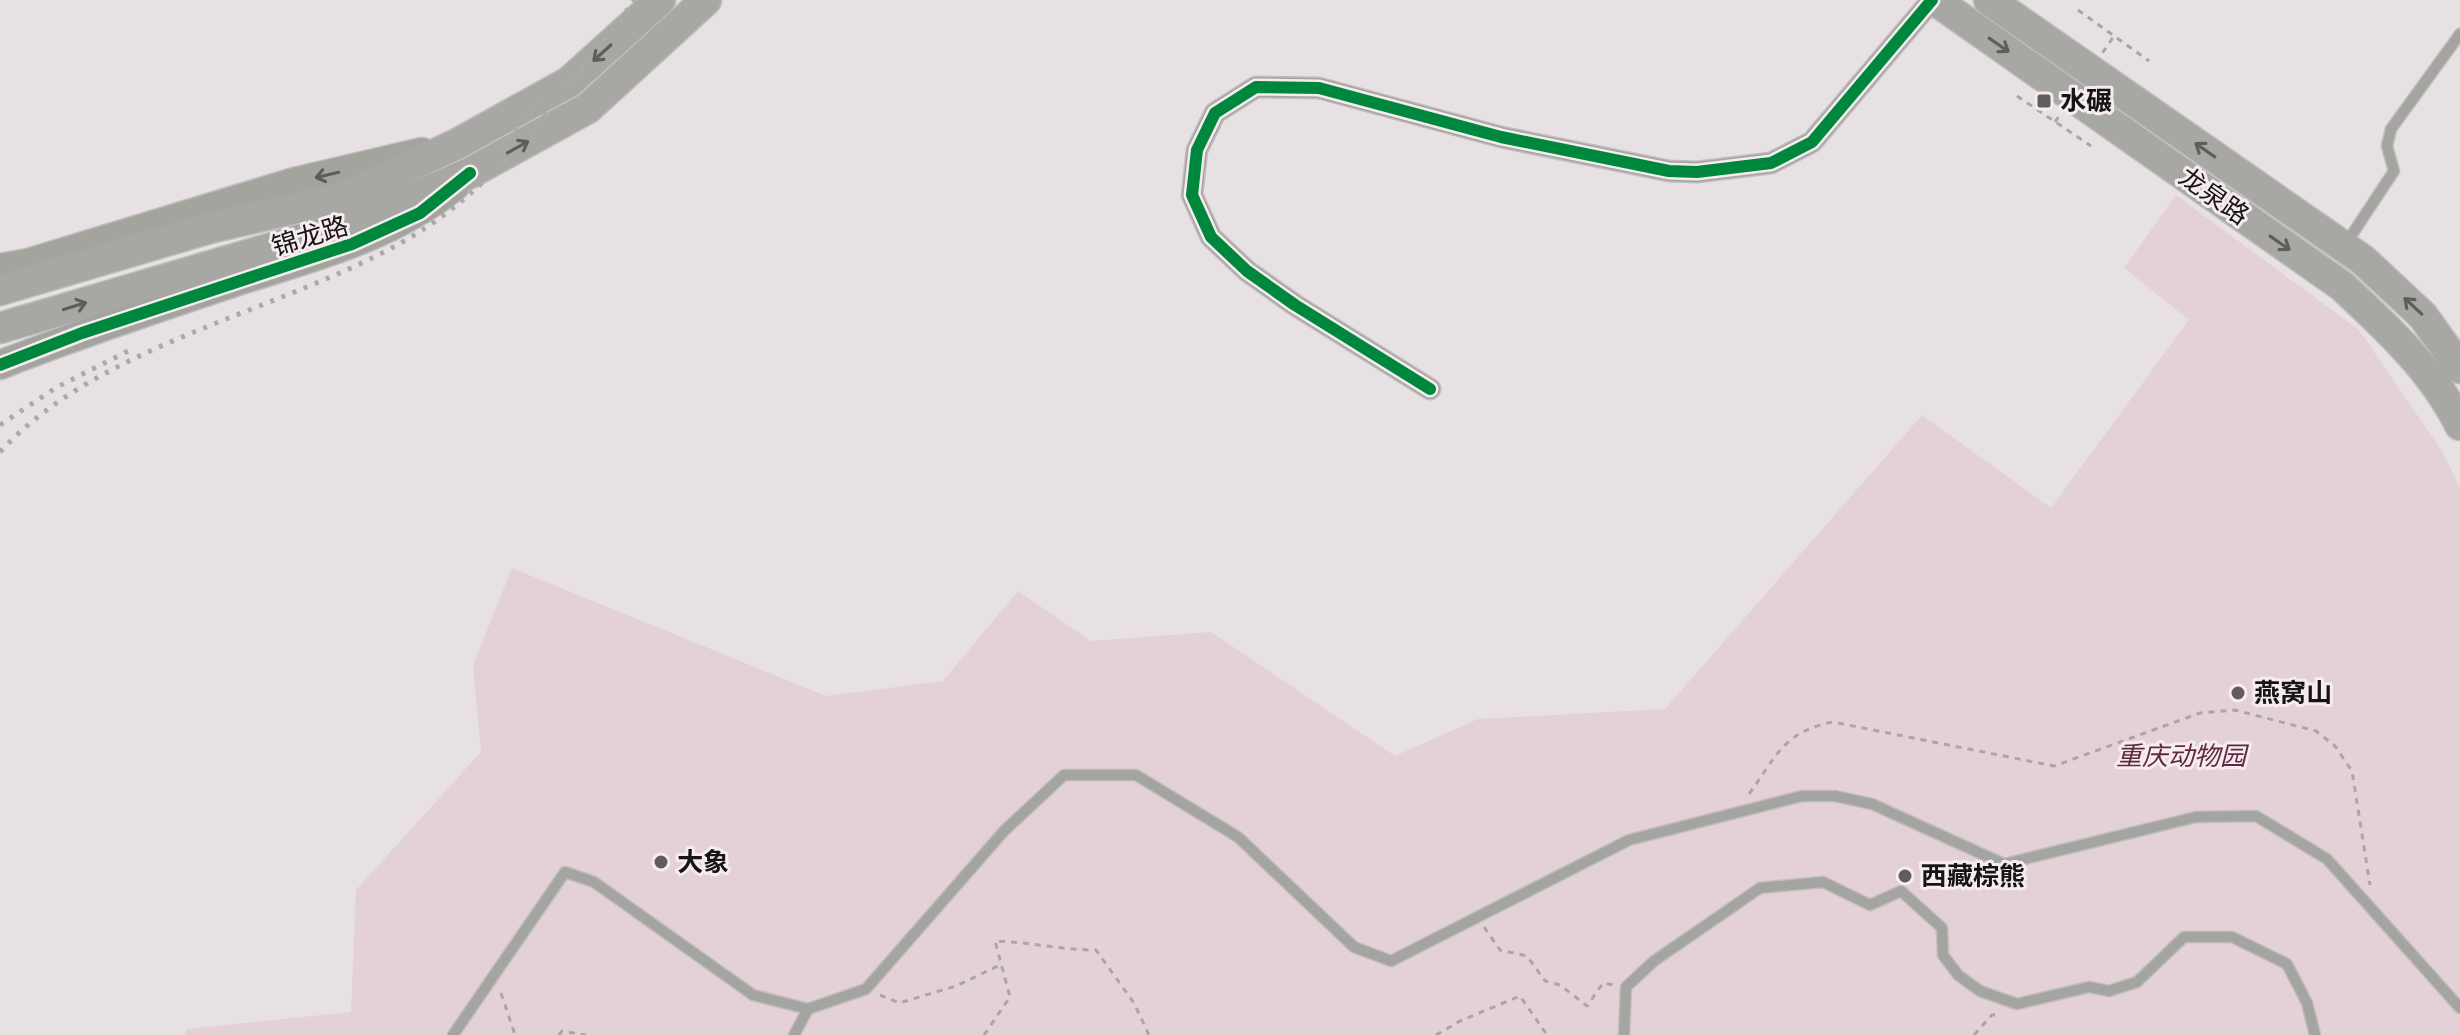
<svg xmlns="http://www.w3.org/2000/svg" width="2460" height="1035" font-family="'Zilla Slab','Noto Sans SC',serif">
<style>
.green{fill:#e3d1d7}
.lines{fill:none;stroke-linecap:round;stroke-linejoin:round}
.lane-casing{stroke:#c1bdbe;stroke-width:13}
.street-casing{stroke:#c1bdbe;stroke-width:23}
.secondary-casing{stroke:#c1bdbe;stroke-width:31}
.primary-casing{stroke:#c1bdbe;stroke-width:33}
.path{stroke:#a8a7a5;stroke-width:3;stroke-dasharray:6 6;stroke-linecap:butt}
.lane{stroke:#a4a5a1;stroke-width:10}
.street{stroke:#a4a5a1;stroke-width:20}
.secondary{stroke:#a4a49f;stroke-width:28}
.primary{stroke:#a7a7a3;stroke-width:30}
.rail{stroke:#acaaa8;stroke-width:5;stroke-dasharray:4 8;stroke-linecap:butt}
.path-bridge{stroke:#a8a7a5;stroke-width:3;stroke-dasharray:6 6;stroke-linecap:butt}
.cycleway-casing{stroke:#f6ecef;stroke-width:17}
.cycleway{stroke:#00873e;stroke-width:12}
.oneway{stroke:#5f5e5c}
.oneway2{stroke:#5e5c5a}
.poi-dot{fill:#605c5d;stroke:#f6ecef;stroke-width:3}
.labels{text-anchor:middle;stroke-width:6;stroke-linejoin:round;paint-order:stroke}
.poi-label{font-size:26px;font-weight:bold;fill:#171415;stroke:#f6ecef;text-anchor:start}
.street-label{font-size:26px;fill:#171415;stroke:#f6ecef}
.park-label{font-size:26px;font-style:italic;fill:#612841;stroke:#f6ecef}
</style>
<rect width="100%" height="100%" fill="#e7e1e3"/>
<polygon class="green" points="2176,195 2359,330 2444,454 2460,488 2460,1035 185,1035 186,1029 351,1012 356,890 481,752 473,665 512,568 826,696 943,681 1018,591 1091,641 1211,632 1395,756 1478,719 1665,709 1922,415 2051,508 2189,320 2124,268"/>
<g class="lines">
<defs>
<g id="lane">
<polyline points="2345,245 2394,171 2387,146 2391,129 2460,34"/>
<polyline points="453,1035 565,872 594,882 753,995 808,1009 866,989 1004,831 1064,775 1136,775 1238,837 1354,947 1391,961 1629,840 1802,796 1835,796 1872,804 2004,864 2196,817 2256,816 2327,859 2460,1008"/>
<polyline points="794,1035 808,1009"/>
<polyline points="1624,1035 1626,987 1654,961 1760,888 1823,882 1870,905 1901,891 1942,928 1943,955 1958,975 1980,991 2017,1004 2089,987 2109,991 2137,982 2184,937 2232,937 2287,964 2307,1003 2315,1035"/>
</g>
<polyline id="street" points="1430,389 1295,305 1247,271 1211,237 1192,195 1197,150 1215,113 1256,87 1319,88 1501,137 1669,171 1697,172 1771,163 1812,142 1932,0"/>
<g id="secondary">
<polyline points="0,268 28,263 294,182 422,152"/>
<path d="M0,365C78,334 158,308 238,281C316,256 390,238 455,186"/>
</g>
<g id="primary">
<path d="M1935,0L2342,286C2386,327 2433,370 2460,425"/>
<polyline points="1989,0 2363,260 2423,316 2460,368"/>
<polyline points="0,290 210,228 344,197 457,144 569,82 660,0"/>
<polyline points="0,328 346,226 470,173 588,108 706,0"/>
</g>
</defs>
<use href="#lane" class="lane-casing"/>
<use href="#street" class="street-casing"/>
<use href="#secondary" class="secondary-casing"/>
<use href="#primary" class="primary-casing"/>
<g class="path">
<polyline points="2078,10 2149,61"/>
<polyline points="2017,96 2091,146"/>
<path d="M1749,794C1776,757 1784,731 1833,722L2054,766L2200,713L2235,710L2316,731L2335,746L2352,771L2370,885"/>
<polyline points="1484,927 1500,950 1527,956 1545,981 1560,985 1587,1006 1603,983 1614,985"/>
<polyline points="501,993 515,1035"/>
<polyline points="880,995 899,1003 956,986 1000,965"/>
<polyline points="559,1035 562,1031 586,1035"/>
<path d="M984,1035L1010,997L995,941C1030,942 1061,950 1096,950L1134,1003L1149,1035"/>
<polyline points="1436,1035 1460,1021 1520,996 1547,1035"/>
<polyline points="1974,1035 1992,1015 2001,1014"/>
</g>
<use href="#lane" class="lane"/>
<use href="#street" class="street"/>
<use href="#secondary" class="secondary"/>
<use href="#primary" class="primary"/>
<g class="rail">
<polyline points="499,149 545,94"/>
<polyline points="0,425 57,387 134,348"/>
<path d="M0,452C98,344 281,312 406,240C503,184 567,86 635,0"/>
</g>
<polyline class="path-bridge" points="2055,122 2114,36"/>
<defs>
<g id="cycleway">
<polyline points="0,365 82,333 352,244 420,213 470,173"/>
<polyline points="1430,389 1295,305 1247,271 1211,237 1192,195 1197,150 1215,113 1256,87 1319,88 1501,137 1669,171 1697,172 1771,163 1812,142 1932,0"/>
</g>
</defs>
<use href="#cycleway" class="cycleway-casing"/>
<use href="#cycleway" class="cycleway"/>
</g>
<defs><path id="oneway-shaft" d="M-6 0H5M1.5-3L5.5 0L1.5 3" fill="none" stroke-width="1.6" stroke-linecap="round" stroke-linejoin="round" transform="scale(2)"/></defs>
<g class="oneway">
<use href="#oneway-shaft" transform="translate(1999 45) rotate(35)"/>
<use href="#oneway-shaft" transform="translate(602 53) rotate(138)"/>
<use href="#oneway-shaft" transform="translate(518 147) rotate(-29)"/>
<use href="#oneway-shaft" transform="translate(2205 150) rotate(-145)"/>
<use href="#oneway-shaft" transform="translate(2280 243) rotate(35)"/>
<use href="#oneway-shaft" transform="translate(75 306) rotate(-17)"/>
<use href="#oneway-shaft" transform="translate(2413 306) rotate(-137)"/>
</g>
<use class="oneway2" href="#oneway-shaft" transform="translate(327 175) rotate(167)"/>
<g class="poi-dot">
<rect x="2036" y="93" width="16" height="16" rx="4"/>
<circle cx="2238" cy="693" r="8"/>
<circle cx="661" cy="862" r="8"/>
<circle cx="1905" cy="876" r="8"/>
</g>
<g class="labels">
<g class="poi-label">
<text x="2060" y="110">水碾</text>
<text x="2254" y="702">燕窝山</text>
<text x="677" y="871">大象</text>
<text x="1921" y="885">西藏棕熊</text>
</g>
<g class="street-label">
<text transform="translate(2214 196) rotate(35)" y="9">龙泉路</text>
<text transform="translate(310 236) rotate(-17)" y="9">锦龙路</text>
</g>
<g class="park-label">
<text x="2181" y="765">重庆动物园</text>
</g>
</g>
</svg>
